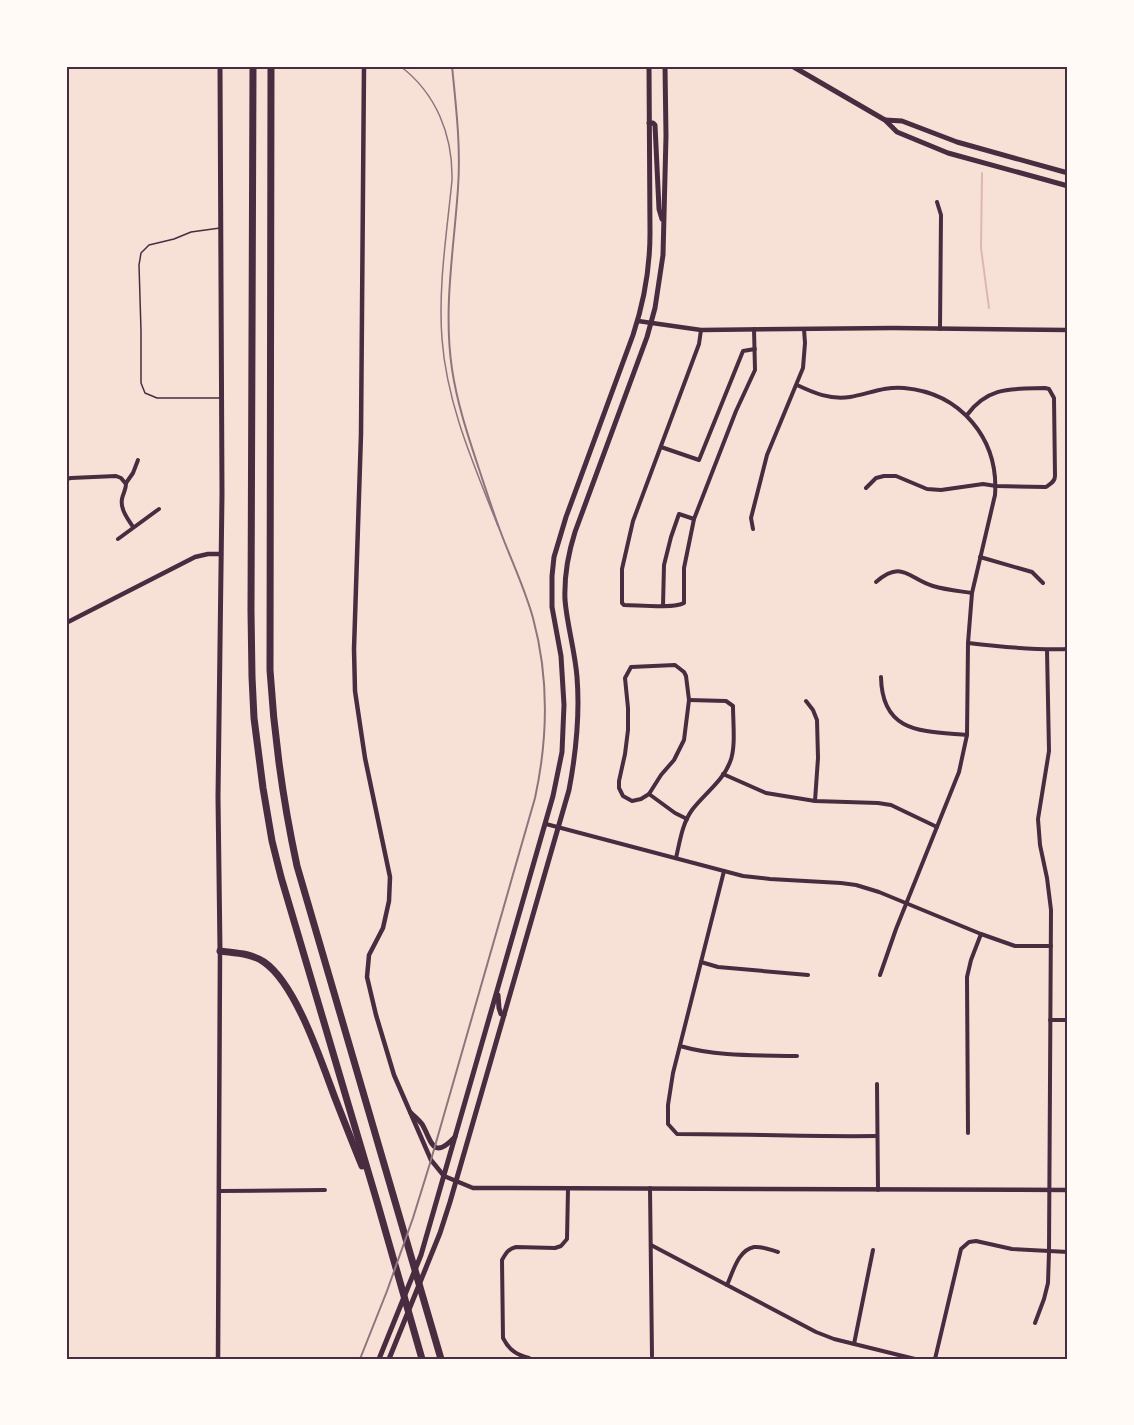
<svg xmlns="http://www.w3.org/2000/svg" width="1134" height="1425" font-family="'Alegreya Sans',sans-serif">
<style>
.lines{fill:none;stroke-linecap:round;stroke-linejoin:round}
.stream{stroke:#dcb8b0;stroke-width:2}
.service{stroke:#4a2c40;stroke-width:1.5}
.minor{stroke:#4a2c40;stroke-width:4}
.tertiary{stroke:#4a2c40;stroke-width:4.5}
.secondary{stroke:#4a2c40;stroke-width:5}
.primary{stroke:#4a2c40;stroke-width:5}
.motorway{stroke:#4a2c40;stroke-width:7}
.tram{stroke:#8f747c;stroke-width:1.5}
.rail{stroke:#8f747c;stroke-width:2}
.neatline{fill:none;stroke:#4a2c40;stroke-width:2}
</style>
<rect width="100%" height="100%" fill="#f7e1d7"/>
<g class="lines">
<polyline class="stream" points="982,173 981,248 989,308"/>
<polyline class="service" points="220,228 191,232 174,239 149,245 141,253 139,265 141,331 141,383 145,393 157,398 220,398"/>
<g class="minor">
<polyline points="937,202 941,215 940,329"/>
<path d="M701,330L699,344L633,521L622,569V603L624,605C638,605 673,609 684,603V568L694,519L736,411L755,370L754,329"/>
<path d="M797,385C814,393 830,400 850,397C868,394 885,386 904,388C961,393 999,439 995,495L972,593L968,643L967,735L959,772L896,929L880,975"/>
<polyline points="661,447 699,460 743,351 755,349"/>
<path d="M66,479L71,478L116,476L121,478L126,484C126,490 123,493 122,499C120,509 128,519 133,527"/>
<polyline points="126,483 133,473 138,460"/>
<path d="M866,488L876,478L884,476H896L927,489L941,490L983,484L996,486L1046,487C1050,484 1055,482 1055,476L1054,398L1049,389L1045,388C1012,389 988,386 967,415"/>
<polyline points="753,529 751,518 767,455 803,368 805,343 804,329"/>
<polyline points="118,539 159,509"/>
<polyline points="980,557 1032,572 1043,583"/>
<path d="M876,582C902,559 909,579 933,586C946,590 959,591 972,593"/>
<polyline points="663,606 664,565 671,537 679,514 694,519"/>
<path d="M968,643C1001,647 1034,650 1068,649"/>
<polygon points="675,665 684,672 686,676 689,700 684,740 674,760 661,775 649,794 641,799 632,801 623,796 619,788 619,781 625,754 628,730 628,708 625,678 631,667"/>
<path d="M881,677C882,734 923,731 967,735"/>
<polyline points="806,701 813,710 817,720 818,758 815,801"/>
<polyline points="723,774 766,793 815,801 878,803 891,805 937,827"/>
<polyline points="649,794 675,813 687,819"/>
<polyline points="546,824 743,876 770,879 841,883 856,885 879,892 981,934 1015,946 1051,946"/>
<path d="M676,858C680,841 682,824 692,810C704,794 723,781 730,762C736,748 733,723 733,706L726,701L689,700"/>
<path d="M724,871L673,1073L668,1105V1124L677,1134C744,1134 810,1137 877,1136"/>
<polyline points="701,962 718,967 808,975"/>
<polyline points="1050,1020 1068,1020"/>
<path d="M680,1046C718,1057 758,1055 797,1056"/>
<polyline points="877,1084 878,1190"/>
<polyline points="968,1133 967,977 971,960 981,934"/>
<polyline points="650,1188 652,1356"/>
<polyline points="219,1191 325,1190"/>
<polyline points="651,1245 816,1332 834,1339 915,1359"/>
<path d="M727,1285C733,1272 738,1250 754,1247C762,1246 771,1250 778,1252"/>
<polyline points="1035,1323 1044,1299 1048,1283 1049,1252 1051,910 1047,878 1040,845 1038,819 1049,751 1047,650"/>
<polyline points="854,1344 873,1250"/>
<path d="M529,1358C517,1355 509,1350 503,1338L502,1260C506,1253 508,1249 516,1247L555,1248L561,1246L567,1239L568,1189"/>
<polyline points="935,1359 961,1249 969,1242 976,1241 1012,1249 1068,1252"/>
</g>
<g class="tertiary">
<polyline points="364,66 361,434 354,649 355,691 365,758 390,877 389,901 383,928 369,955 367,977 376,1015 394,1075 431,1160 444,1176 473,1188 1068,1190"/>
<polyline points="638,321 701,330 893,328 1068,330"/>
<polyline points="66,623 195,557 208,554 221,554"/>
<polyline points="218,1359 220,951"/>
</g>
<g class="secondary">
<polyline points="792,66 885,120 897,132 948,153 1068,186"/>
<polyline points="885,120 902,121 957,142 1068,173"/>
<polyline points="220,951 218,797 222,494 220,66"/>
</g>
<g class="primary">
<polyline points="649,123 653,123 655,125 659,209 662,219"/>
<polyline points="498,995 499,1008 501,1014 504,1015"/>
<path d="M411,1113C414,1116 419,1120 422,1124C432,1141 432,1161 455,1137"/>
<path d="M379,1359L421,1255L553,796L562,752L564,705L561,656L552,607V576L554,557L566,517L633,335C644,302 650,268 650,233L649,66"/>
<path d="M389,1359L440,1233L450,1202L569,790C576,753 580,715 577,677C575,651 567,625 565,600C564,576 568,554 575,532L647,337L655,308L663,255L666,136L665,66"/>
</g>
<g class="motorway">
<polyline points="253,66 251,611 252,677 254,718 263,788 272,841 281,877 378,1205 422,1359"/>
<path d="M271,66L270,670C274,736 283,801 297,866L441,1359"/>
<path d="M220,951C235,953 251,953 264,962C296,984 321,1061 335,1098C344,1121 353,1144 362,1166"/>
</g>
<path class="tram" d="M400,66C436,93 453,135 452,180C447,232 438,286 442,339C447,405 474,465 498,526"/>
<path class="rail" d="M360,1359L387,1291L413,1218L431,1160L535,798C548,738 549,677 533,618C525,589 512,562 501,533C493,512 486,490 479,469C468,436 457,403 452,369C443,308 454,249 458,188C461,147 456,107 452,66"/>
</g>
<rect width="1134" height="1425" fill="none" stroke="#fffaf5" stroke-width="135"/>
<rect x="68" y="68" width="998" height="1290" class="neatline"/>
</svg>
